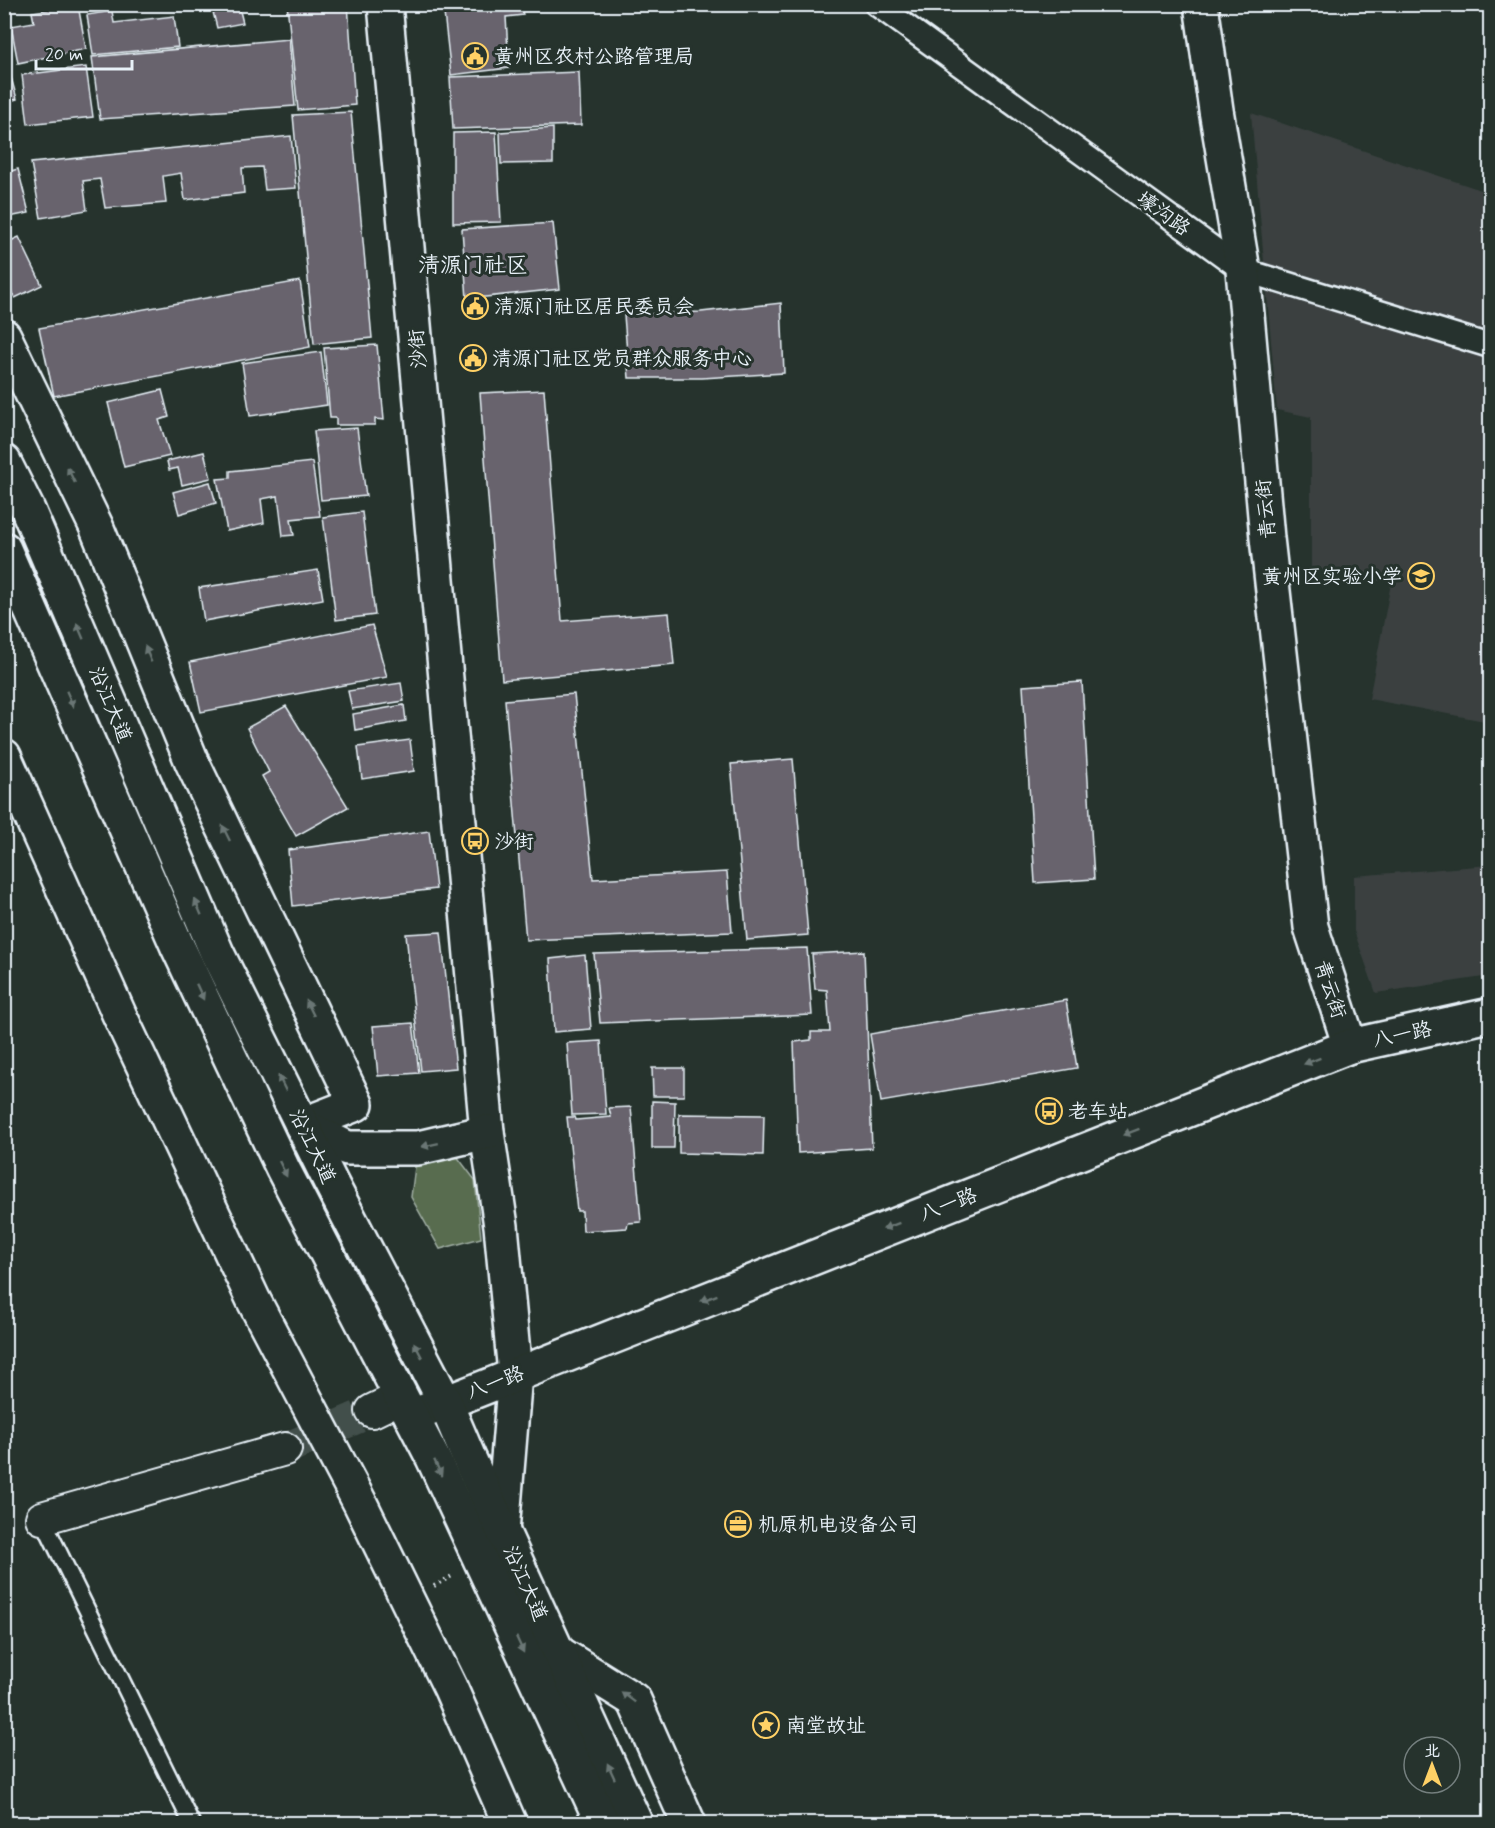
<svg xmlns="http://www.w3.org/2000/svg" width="1495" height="1828" font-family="Mynerve,'LXGW WenKai TC',sans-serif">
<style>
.built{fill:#3a4140}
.green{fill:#586c50;stroke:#a0aea4;stroke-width:1.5}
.building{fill:#67636d;stroke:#e8f1f8;stroke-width:1.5}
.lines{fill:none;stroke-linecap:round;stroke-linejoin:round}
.minor-tunnel{stroke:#43504b;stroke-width:32;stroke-dasharray:32 16;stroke-linecap:butt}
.service-casing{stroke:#e8f1f8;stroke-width:20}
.pedestrian-casing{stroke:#e8f1f8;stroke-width:27}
.minor-casing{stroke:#e8f1f8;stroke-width:36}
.tertiary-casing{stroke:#e8f1f8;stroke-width:38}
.secondary-casing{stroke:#e8f1f8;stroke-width:38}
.primary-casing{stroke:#e8f1f8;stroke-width:38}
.path{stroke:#e8f1f8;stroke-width:4;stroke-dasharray:1.5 4.5;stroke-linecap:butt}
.service{stroke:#26332d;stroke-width:15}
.pedestrian{stroke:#26332d;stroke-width:22}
.minor{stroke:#26332d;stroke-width:32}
.tertiary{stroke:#26332d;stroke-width:33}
.secondary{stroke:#26332d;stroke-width:33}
.primary{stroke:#26332d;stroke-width:33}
.oneway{fill:#6a7674}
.labels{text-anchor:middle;stroke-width:6;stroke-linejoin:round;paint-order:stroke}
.poi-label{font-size:20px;fill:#e8f1f8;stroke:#26332d;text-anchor:start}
.street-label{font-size:20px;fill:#e8f1f8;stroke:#26332d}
.quarter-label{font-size:22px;fill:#e8f1f8;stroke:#26332d}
</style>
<rect width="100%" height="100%" fill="#26332d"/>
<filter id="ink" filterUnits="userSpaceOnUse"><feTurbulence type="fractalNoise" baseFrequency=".0167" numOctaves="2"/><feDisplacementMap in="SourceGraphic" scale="12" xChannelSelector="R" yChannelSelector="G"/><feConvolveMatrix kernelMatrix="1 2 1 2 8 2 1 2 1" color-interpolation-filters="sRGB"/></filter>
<g filter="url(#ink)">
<g class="built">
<polygon points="1251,113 1490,193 1490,722 1369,699 1391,583 1311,569 1311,417 1277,410"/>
<polygon points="1490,865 1490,976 1376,993 1354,931 1354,876"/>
</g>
<polygon class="green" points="453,1151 475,1180 481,1238 440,1249 411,1197 415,1167"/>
<g class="building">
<polygon points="211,4 251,4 239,7 243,23 217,28"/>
<polygon points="287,4 348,4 355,105 298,110"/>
<polygon points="443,4 521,4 523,15 506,17 509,68 451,75"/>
<polygon points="78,5 86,49 18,63 11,26 34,22 32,12"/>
<polygon points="112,11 114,23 174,16 178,47 93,55 87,15"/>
<polygon points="289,39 295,106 100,119 92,57"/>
<polygon points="4,52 17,99 4,103"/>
<polygon points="86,67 93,117 28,124 22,75"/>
<polygon points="579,72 581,125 453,129 450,77"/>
<polygon points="351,112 372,338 314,344 293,115"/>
<polygon points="553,128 553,163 501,164 500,132"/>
<polygon points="496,132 501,222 453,223 453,133"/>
<polygon points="291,136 296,188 265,190 262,167 242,168 244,193 185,200 181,173 163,176 166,203 105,208 100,179 83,181 87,210 41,218 31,163"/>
<polygon points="18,169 29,213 4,218 4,173"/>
<polygon points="553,223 560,289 467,299 462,229"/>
<polygon points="19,237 42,285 15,298 4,278 4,244"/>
<polygon points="300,281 310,347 54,396 39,328"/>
<polygon points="781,303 784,373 702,378 629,378 624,315 701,312"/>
<polygon points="377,345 384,420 375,419 375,425 336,425 336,418 330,418 324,348"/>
<polygon points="321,352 327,405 250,416 242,363"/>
<polygon points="162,390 169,417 159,420 170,456 124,467 108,403"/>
<polygon points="544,390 562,621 669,613 674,665 502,680 480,393"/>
<polygon points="357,428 366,496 321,500 314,431"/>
<polygon points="204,452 211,478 182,485 178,468 169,470 167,461"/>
<polygon points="312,462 320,516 291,519 294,535 283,536 278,496 261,499 264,523 227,531 217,479 230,478 230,471"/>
<polygon points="210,482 216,503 179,514 173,492"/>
<polygon points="362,512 375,615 336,620 323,517"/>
<polygon points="318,570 323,599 204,621 199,588"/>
<polygon points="372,625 387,677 201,712 190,662"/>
<polygon points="1082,682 1094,879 1035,883 1023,686"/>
<polygon points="401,683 404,701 352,709 348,691"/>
<polygon points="574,694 593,879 727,872 732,932 526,940 505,700"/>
<polygon points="404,705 406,721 355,730 353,714"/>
<polygon points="286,706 348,807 296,836 262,776 269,772 247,728"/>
<polygon points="410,740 414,771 362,779 358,747"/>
<polygon points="793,759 808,935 747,940 731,764"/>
<polygon points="429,831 436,889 293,906 288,850"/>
<polygon points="441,932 456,1068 421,1071 406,934"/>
<polygon points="807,948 812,1015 600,1023 594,954"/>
<polygon points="864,951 872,1148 798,1153 794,1042 811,1040 811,1032 830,1032 827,990 815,989 812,954"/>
<polygon points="585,955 591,1029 554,1032 550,959"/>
<polygon points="1066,1000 1077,1068 881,1102 870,1034"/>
<polygon points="413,1023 419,1073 378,1076 373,1026"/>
<polygon points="601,1041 606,1114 572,1115 567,1043"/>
<polygon points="652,1068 684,1068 684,1096 653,1096"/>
<polygon points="652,1101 675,1102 674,1148 652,1148"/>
<polygon points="631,1107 641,1222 628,1223 627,1228 583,1231 582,1211 577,1211 567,1117 575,1117 576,1120 611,1117 609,1108"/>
<polygon points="679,1114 764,1115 763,1155 679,1153"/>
</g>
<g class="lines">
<polyline class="minor-tunnel" points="285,1449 372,1411"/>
<defs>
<polyline id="service" points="42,1518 192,1824"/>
<polyline id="pedestrian" points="876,4 1243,270 1490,346"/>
<g id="minor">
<polyline points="372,1411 401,1397"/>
<polyline points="42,1518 285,1449"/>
</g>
<g id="tertiary">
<polyline points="385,4 487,1132 501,1226 515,1374 502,1531"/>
<polyline points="1201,4 1216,110 1243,270 1267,538 1311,927 1350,1046"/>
<polyline points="4,336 96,526 192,762 356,1104 302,1125"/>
<polyline points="4,756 119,1014 254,1301 360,1503 450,1687 510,1824"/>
<polyline points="557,1652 634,1700 689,1824"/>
</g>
<g id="secondary">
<polyline points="302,1125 347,1148 418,1148 487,1132"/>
<polyline points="412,1416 1350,1046 1490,1015"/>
</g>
<g id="primary">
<polyline points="4,462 28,510 217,953 331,1183 445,1402 468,1456 636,1824"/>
<polyline points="4,549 177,945 283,1169 433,1458 603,1824"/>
</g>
</defs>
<use href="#service" class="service-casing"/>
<use href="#pedestrian" class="pedestrian-casing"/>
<use href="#minor" class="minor-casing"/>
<use href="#tertiary" class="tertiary-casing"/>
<use href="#secondary" class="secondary-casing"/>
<use href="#primary" class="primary-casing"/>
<polyline class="path" points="434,1586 452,1576"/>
<use href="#service" class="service"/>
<use href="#pedestrian" class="pedestrian"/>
<use href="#minor" class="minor"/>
<use href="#tertiary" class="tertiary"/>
<use href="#secondary" class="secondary"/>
<use href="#primary" class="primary"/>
</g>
<defs><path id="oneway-solid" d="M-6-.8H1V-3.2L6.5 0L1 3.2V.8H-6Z" transform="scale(1.5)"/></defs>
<g class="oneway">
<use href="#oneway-solid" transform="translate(71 475) rotate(-116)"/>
<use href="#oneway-solid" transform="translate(80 631) rotate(-113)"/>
<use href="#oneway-solid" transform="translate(148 654) rotate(-112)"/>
<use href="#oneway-solid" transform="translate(70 699) rotate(66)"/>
<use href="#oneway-solid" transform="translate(226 833) rotate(-116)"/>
<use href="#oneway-solid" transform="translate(198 907) rotate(-113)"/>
<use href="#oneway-solid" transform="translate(200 992) rotate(65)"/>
<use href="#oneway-solid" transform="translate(310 1008) rotate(-116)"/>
<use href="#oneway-solid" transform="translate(1312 1061) rotate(159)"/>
<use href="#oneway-solid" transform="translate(282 1083) rotate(-116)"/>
<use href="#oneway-solid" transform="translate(1131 1132) rotate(159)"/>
<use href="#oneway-solid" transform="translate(430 1145) rotate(168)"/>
<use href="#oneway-solid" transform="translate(283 1169) rotate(64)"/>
<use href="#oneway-solid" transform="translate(891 1226) rotate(159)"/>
<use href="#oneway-solid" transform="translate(709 1298) rotate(159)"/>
<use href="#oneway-solid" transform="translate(418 1350) rotate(-118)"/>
<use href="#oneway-solid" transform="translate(438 1468) rotate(65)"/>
<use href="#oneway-solid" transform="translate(520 1645) rotate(65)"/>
<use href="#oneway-solid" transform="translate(628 1697) rotate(-143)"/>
<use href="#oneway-solid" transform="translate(611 1771) rotate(-115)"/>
</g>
</g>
<defs>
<symbol id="civic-ring" viewBox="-11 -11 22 22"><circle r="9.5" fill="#26332d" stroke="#ffd166" stroke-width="1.5"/><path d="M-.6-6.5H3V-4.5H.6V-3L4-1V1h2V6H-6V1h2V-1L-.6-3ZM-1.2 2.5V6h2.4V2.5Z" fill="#ffd166"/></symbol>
<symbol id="school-ring" viewBox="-11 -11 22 22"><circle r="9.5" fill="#26332d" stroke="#ffd166" stroke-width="1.5"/><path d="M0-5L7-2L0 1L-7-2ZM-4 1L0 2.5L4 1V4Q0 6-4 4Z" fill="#ffd166"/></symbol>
<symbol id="bus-ring" viewBox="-11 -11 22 22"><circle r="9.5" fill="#26332d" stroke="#ffd166" stroke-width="1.5"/><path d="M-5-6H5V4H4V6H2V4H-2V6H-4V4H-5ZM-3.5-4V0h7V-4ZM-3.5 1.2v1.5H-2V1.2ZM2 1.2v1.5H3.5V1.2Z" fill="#ffd166"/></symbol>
<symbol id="office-ring" viewBox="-11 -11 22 22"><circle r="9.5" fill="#26332d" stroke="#ffd166" stroke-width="1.5"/><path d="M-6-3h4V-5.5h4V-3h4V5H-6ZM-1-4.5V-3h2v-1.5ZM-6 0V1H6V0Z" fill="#ffd166"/></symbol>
<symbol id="sight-ring" viewBox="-11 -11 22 22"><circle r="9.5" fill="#26332d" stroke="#ffd166" stroke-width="1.5"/><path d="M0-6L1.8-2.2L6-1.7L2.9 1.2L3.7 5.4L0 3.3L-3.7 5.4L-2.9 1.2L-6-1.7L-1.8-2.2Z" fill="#ffd166"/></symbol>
</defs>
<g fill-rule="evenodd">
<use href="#civic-ring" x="460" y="41" width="30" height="30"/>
<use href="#civic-ring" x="460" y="291" width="30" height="30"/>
<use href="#civic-ring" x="458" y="343" width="30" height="30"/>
<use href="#school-ring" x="1406" y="561" width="30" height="30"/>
<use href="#bus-ring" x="460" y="826" width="30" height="30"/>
<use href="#bus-ring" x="1034" y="1096" width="30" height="30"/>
<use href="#office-ring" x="723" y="1509" width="30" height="30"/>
<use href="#sight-ring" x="751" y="1710" width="30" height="30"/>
</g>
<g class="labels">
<g class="poi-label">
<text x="494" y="63">黄州区农村公路管理局</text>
<text x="494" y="313">清源门社区居民委员会</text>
<text x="492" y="365">清源门社区党员群众服务中心</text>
<text x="1402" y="583" text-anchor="end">黄州区实验小学</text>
<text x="494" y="848">沙街</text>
<text x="1068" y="1118">老车站</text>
<text x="758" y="1531">机原机电设备公司</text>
<text x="786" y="1732">南堂故址</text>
</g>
<g class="street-label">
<text transform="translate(1164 213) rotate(36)" y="7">壕沟路</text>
<text transform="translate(417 349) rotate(-95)" y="7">沙街</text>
<text transform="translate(1265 509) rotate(-95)" y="7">青云街</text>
<text transform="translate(111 704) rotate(67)" y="7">沿江大道</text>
<text transform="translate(1331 989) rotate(72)" y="7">青云街</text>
<text transform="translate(1402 1034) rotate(-12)" y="7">八一路</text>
<text transform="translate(313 1146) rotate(64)" y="7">沿江大道</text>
<text transform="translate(948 1204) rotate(-21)" y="7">八一路</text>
<text transform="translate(495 1382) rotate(-21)" y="7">八一路</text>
<text transform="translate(526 1583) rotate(66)" y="7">沿江大道</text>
</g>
<g class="quarter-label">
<text x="473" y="272">清源门社区</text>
</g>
</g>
<rect width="1495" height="1828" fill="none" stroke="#26332d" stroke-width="24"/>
<rect x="12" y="12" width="1471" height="1804" fill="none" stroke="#e8f1f8" stroke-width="2" filter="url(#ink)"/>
<g transform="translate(1432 1765)"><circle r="28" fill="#26332d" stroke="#747f7e" stroke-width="1.5"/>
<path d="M0-4.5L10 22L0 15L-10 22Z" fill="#ffd166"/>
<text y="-9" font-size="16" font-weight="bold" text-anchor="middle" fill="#e8f1f8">北</text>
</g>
<path d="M36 60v9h96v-9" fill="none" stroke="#e8f1f8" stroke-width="3"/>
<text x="45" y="60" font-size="18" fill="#e8f1f8" stroke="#26332d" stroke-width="4.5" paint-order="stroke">20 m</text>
</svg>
